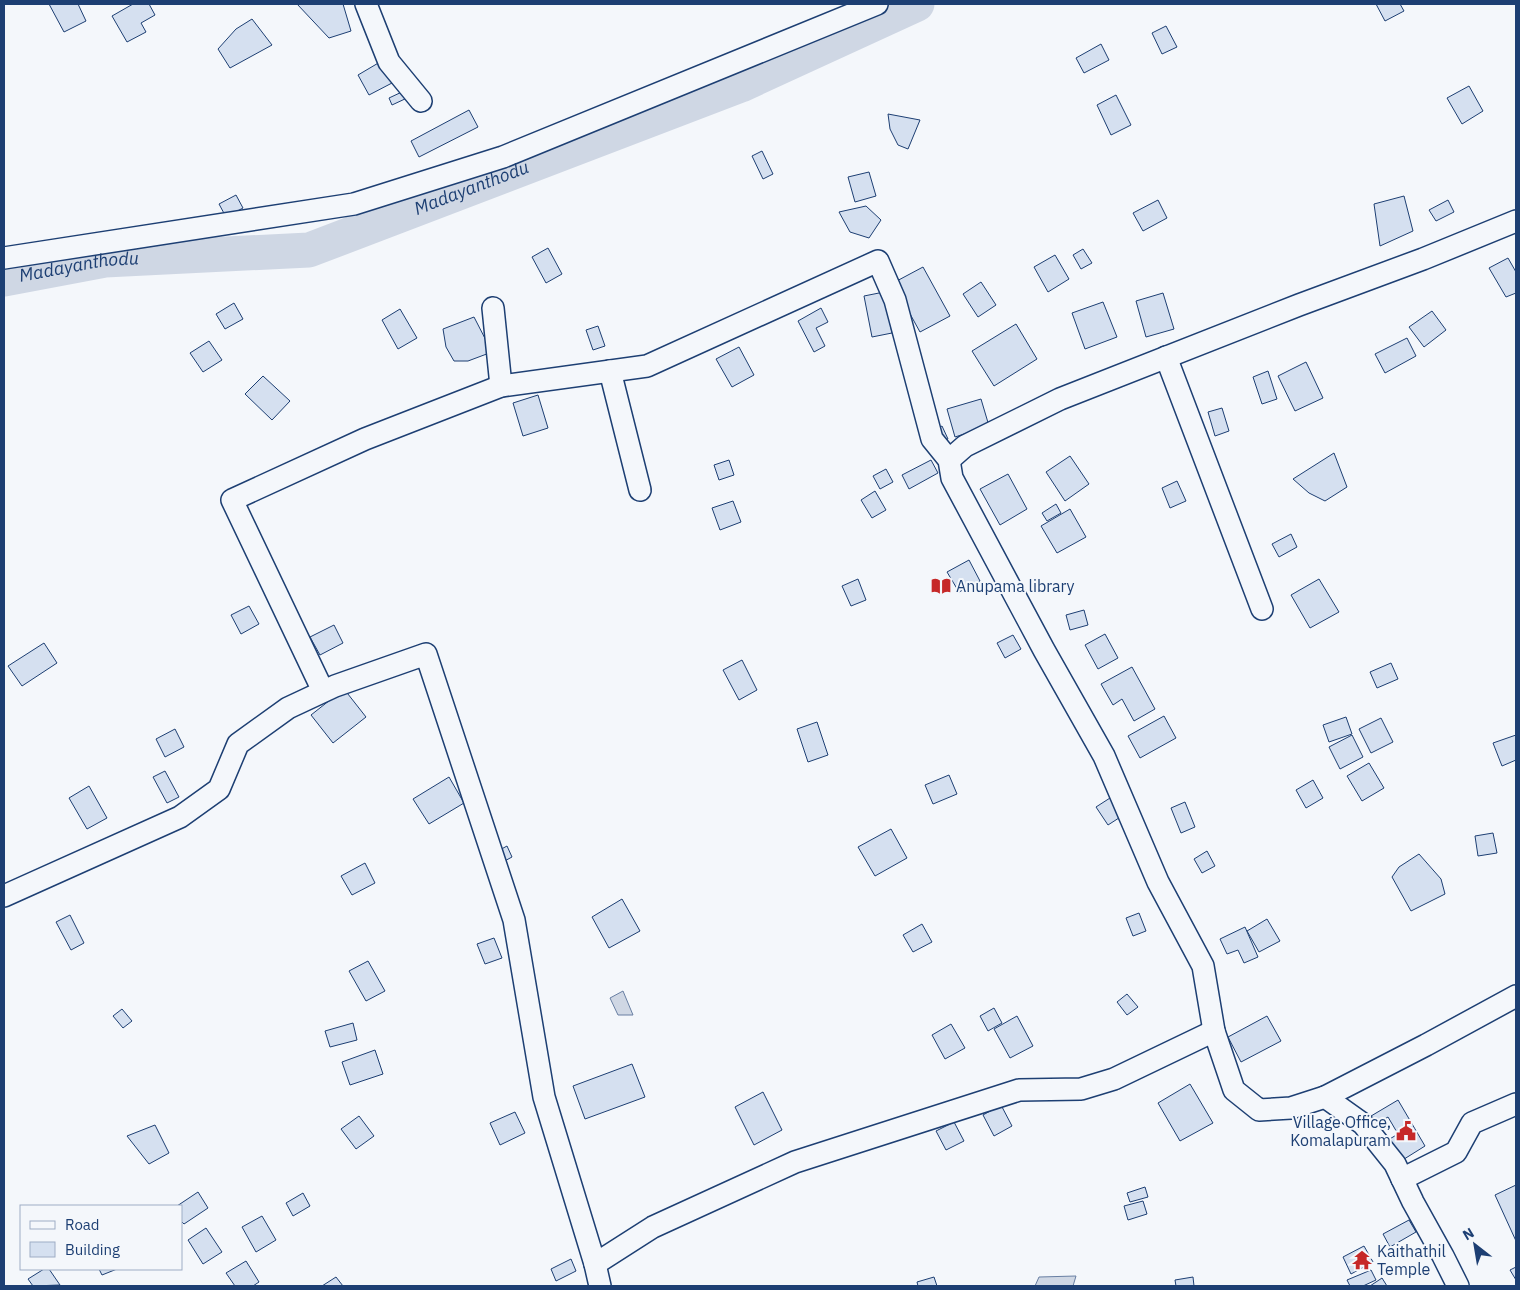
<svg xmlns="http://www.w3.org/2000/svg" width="1520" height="1290" font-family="'IBM Plex Sans',sans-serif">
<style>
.water{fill:#cfd7e4;stroke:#687fa3}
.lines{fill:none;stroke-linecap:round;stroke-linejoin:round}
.river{stroke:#cfd7e4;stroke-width:35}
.building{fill:#d5e0f0;stroke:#1d3f73}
.minor-casing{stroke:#1d3f73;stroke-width:24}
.minor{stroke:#f4f7fb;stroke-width:21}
.labels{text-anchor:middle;stroke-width:4;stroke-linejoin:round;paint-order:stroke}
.poi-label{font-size:16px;fill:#1d3f73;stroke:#f4f7fb;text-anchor:start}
.water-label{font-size:18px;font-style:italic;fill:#1d3f73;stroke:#f4f7fb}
</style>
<rect width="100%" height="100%" fill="#f4f7fb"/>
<g class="water">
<polygon points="623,991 633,1015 618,1015 610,998"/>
<polygon points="1076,1276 1073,1286 1035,1286 1039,1277"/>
</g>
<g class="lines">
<path class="river" id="s1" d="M4,279L105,260L309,250L741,85L917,4"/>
</g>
<g class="building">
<polygon points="49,4 78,4 86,21 64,32"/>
<polygon points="133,4 149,4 155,15 141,23 146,32 127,42 112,16"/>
<polygon points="297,4 343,4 351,31 329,38"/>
<polygon points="1376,4 1400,4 1404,11 1385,21"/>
<polygon points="252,19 272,45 230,68 218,49 236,29"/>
<polygon points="1166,26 1177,47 1162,54 1152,33"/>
<polygon points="1101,44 1109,60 1084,73 1076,58"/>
<polygon points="380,62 392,83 369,95 358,75"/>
<polygon points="1469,86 1483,111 1462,124 1447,98"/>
<polygon points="404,91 407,98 392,105 389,98"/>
<polygon points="1116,95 1131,125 1111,135 1097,105"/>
<polygon points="469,110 478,127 419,157 411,141"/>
<polygon points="888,114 920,120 908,149 898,145 890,129"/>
<polygon points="762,151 773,174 763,179 752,156"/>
<polygon points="869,172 876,196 855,202 848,177"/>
<polygon points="236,195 243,208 226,217 219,204"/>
<polygon points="1404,196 1413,231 1380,246 1374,204"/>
<polygon points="1158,200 1167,218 1143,231 1133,213"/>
<polygon points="1448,200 1454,212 1436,221 1429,210"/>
<polygon points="866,206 881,220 869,238 850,232 839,212"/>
<polygon points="548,248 562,274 546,283 532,257"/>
<polygon points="1083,249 1092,263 1081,269 1073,255"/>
<polygon points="1055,255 1069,279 1048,292 1034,267"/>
<polygon points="1508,258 1516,272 1516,293 1506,297 1489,268"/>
<polygon points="923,267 950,316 920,332 893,283"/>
<polygon points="981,282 996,305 978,317 963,294"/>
<polygon points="884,292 892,333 872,337 864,296"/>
<polygon points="1163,293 1174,329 1146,337 1136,301"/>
<polygon points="1103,302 1117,337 1085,349 1072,313"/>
<polygon points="234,303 243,319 225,329 216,314"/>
<polygon points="821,308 828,322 816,328 825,346 814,352 798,321"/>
<polygon points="400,309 417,338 398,349 382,320"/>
<polygon points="1432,311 1446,330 1424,347 1409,327"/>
<polygon points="474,317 492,352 468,361 454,361 446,347 443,329"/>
<polygon points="1016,324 1037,359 994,386 972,351"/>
<polygon points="598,326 605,346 593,350 586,330"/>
<polygon points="1407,338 1416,356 1385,373 1375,354"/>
<polygon points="209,341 222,360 203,372 190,353"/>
<polygon points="739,347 754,375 732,387 716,359"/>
<polygon points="1306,362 1323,398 1295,411 1278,376"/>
<polygon points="1268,371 1277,399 1262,404 1253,377"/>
<polygon points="263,376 290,401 272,420 245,394"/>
<polygon points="538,395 548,428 523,436 513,403"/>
<polygon points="981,399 989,426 955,437 947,409"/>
<polygon points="1222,408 1229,431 1215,436 1208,412"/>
<polygon points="942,426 948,439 940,443 934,430"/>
<polygon points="1334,453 1347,487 1325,501 1309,493 1293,479"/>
<polygon points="1070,456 1089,484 1065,501 1046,472"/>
<polygon points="729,460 734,475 719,480 714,465"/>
<polygon points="931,460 938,473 909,489 902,475"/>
<polygon points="886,469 893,482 880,489 873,476"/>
<polygon points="1008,474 1027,509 1000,525 980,489"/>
<polygon points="1177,481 1186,501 1170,508 1162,488"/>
<polygon points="875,491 886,510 872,518 861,500"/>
<polygon points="733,501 741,522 720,530 712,508"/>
<polygon points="1056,504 1061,513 1047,521 1042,513"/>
<polygon points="1070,509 1086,537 1057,553 1041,526"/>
<polygon points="1291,534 1297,547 1279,557 1272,544"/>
<polygon points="969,560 980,581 959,592 947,572"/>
<polygon points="858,579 866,600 851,606 842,586"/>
<polygon points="1319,579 1339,612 1310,628 1291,595"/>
<polygon points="249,606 259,624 241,634 231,615"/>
<polygon points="1084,610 1088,625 1070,630 1066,615"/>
<polygon points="334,625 343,643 320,655 310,637"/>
<polygon points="1105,634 1118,658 1098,669 1085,645"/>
<polygon points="1013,635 1021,649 1005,658 997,643"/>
<polygon points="44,643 57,663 22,686 8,666"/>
<polygon points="742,660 757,690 739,700 723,670"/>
<polygon points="1391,663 1398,679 1377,688 1370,672"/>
<polygon points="1132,667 1155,709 1134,721 1122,699 1113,705 1101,684"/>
<polygon points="344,689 366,717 333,743 311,715"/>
<polygon points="1164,716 1176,738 1140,758 1128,736"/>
<polygon points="1346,717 1352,734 1329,742 1323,725"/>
<polygon points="1381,718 1393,742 1371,753 1359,729"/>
<polygon points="817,722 828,755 808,762 797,729"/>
<polygon points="175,729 184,747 165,757 156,739"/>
<polygon points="1352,735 1363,757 1340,769 1329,747"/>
<polygon points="1516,735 1516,760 1502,766 1493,743"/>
<polygon points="1369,763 1384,788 1362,801 1347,776"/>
<polygon points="165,771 179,797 167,803 153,777"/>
<polygon points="949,775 957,794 933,804 925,785"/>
<polygon points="449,777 464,803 429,824 413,799"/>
<polygon points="1313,780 1323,798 1306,808 1296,790"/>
<polygon points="89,786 107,818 87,829 69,798"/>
<polygon points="1110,798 1122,816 1108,825 1096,807"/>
<polygon points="1185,802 1195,827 1181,833 1171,808"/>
<polygon points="891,829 907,858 875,876 858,847"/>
<polygon points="1493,833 1497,853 1478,856 1475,836"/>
<polygon points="507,846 512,857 501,863 496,852"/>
<polygon points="1207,851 1215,866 1202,873 1194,859"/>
<polygon points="1419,854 1441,879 1445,894 1411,911 1392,877 1399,867"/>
<polygon points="365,863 375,883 352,895 341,876"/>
<polygon points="622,899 640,931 609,948 592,917"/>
<polygon points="1139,913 1146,931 1133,936 1126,918"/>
<polygon points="70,915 84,943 71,950 56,922"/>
<polygon points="1267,919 1280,941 1259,952 1247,931"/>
<polygon points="922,924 932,942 913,952 903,935"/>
<polygon points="1245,927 1258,957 1244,963 1238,950 1227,954 1220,939"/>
<polygon points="494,938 502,958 485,964 477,944"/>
<polygon points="368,961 385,991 366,1001 349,971"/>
<polygon points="1127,994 1138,1007 1127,1015 1117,1002"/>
<polygon points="994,1008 1002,1023 988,1031 980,1016"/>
<polygon points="122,1009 132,1021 123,1028 113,1016"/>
<polygon points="1017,1016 1033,1046 1010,1058 994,1029"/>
<polygon points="1267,1016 1281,1041 1241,1062 1228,1037"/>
<polygon points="353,1023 357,1040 330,1047 325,1031"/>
<polygon points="951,1024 965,1048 945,1059 932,1035"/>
<polygon points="375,1050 383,1074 350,1085 342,1062"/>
<polygon points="632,1064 645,1097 585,1119 573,1086"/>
<polygon points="1190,1084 1213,1123 1180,1141 1158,1103"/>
<polygon points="763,1092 782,1130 754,1145 735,1107"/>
<polygon points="1398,1100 1425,1146 1401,1161 1388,1140 1398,1134 1388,1117 1371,1127 1366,1119"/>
<polygon points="1001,1105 1012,1126 994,1136 983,1115"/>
<polygon points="515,1112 525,1133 500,1145 490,1123"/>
<polygon points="359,1116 374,1136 356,1149 341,1129"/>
<polygon points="954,1122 964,1141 946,1150 936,1131"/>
<polygon points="155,1125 169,1153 149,1164 127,1136"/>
<polygon points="1516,1185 1516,1241 1495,1195"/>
<polygon points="1145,1187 1148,1197 1130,1202 1127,1193"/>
<polygon points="198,1192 208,1208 184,1224 181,1221 181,1206 177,1206"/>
<polygon points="303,1193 310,1206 293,1216 286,1203"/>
<polygon points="1143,1201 1147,1214 1128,1220 1124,1206"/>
<polygon points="262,1216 276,1240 256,1252 242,1227"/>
<polygon points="1409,1220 1416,1232 1390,1247 1383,1234"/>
<polygon points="206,1228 222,1252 203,1264 188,1240"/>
<polygon points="1364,1246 1373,1262 1351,1274 1343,1257"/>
<polygon points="571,1259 576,1271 556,1281 551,1269"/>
<polygon points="246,1261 259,1282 253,1286 235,1286 226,1273"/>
<polygon points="1516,1267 1516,1280 1510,1270"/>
<polygon points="44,1269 49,1269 60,1285 33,1286 28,1279"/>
<polygon points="99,1269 117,1269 102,1275"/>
<polygon points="1371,1270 1376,1280 1363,1286 1350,1286 1347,1280"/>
<polygon points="336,1277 343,1286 322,1286"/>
<polygon points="934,1277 937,1286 918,1286 917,1282"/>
<polygon points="1193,1277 1194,1286 1176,1286 1175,1280"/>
<polygon points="1382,1278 1387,1286 1370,1286"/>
</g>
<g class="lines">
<defs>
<g id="minor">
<polyline points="366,4 389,62 421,101"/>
<polyline points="4,258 354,204 503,157 877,4"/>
<polyline points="493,308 501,386"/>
<polyline points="1166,357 1262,609"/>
<polyline points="610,371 640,490"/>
<polyline points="949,460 965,446 1060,399 1299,305 1423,259 1516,221"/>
<polyline points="323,691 232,500 365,439 501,386 647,366 878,261 895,300 932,439 949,460 952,478 1044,650 1104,756 1158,882 1203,966 1214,1031 1234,1090 1259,1110 1291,1108 1325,1097 1363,1124 1395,1164 1413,1202 1443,1256 1458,1286"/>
<polyline points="4,896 180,817 219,789 238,744 288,708 335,686 426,654 514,920 544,1097 595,1264"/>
<polyline points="1325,1097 1426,1045 1516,996"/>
<polyline points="1402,1179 1456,1152 1472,1123 1516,1104"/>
<polyline points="600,1286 595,1264 653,1227 795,1162 1019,1090 1081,1089 1114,1079 1214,1031"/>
</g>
</defs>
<use href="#minor" class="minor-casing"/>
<use href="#minor" class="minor"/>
</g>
<defs>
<symbol id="library-bare" viewBox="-9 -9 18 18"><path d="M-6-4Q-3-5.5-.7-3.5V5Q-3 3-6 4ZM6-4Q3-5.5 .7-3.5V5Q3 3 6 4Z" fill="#c62828" stroke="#f4f7fb" stroke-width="2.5" paint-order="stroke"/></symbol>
<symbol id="civic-bare" viewBox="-9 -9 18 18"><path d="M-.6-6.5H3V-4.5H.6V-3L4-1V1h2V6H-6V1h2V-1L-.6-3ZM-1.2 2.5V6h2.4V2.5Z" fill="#c62828" stroke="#f4f7fb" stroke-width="2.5" paint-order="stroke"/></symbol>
<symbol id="temple-bare" viewBox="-9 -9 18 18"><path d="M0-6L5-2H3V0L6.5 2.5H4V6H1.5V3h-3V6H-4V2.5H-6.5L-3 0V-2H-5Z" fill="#c62828" stroke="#f4f7fb" stroke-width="2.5" paint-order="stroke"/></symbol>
</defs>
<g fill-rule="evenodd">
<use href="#library-bare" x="927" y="572" width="28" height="28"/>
<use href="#civic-bare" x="1392" y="1117" width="28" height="28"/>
<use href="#temple-bare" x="1348" y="1246" width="28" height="28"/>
</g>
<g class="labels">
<g class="poi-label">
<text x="956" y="592">Anupama library</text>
<text x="1391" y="1128" text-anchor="end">Village Office,<tspan x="1391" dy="18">Komalapuram</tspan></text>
<text x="1377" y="1257">Kaithathil<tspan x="1377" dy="18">Temple</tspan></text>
</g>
<g class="water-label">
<text dy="6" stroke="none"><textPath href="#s1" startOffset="481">Madayanthodu</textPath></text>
<text dy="6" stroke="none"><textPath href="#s1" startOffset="76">Madayanthodu</textPath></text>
</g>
</g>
<rect width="1520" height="1290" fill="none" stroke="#1d3f73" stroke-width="10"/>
<rect x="20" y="1205" width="162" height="65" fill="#f4f7fb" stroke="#9eadc5"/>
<rect x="30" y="1221" width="25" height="8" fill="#f4f7fb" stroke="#9eadc5"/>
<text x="65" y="1230" font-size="15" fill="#1d3f73">Road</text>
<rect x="30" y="1242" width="25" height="15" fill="#d5e0f0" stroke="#9eadc5"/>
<text x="65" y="1255" font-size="15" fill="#1d3f73">Building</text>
<g transform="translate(1475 1245) rotate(329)" stroke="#f4f7fb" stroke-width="4" paint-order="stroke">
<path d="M0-4L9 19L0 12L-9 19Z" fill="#1d3f73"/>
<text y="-8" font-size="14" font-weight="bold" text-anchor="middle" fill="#1d3f73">N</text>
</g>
</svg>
